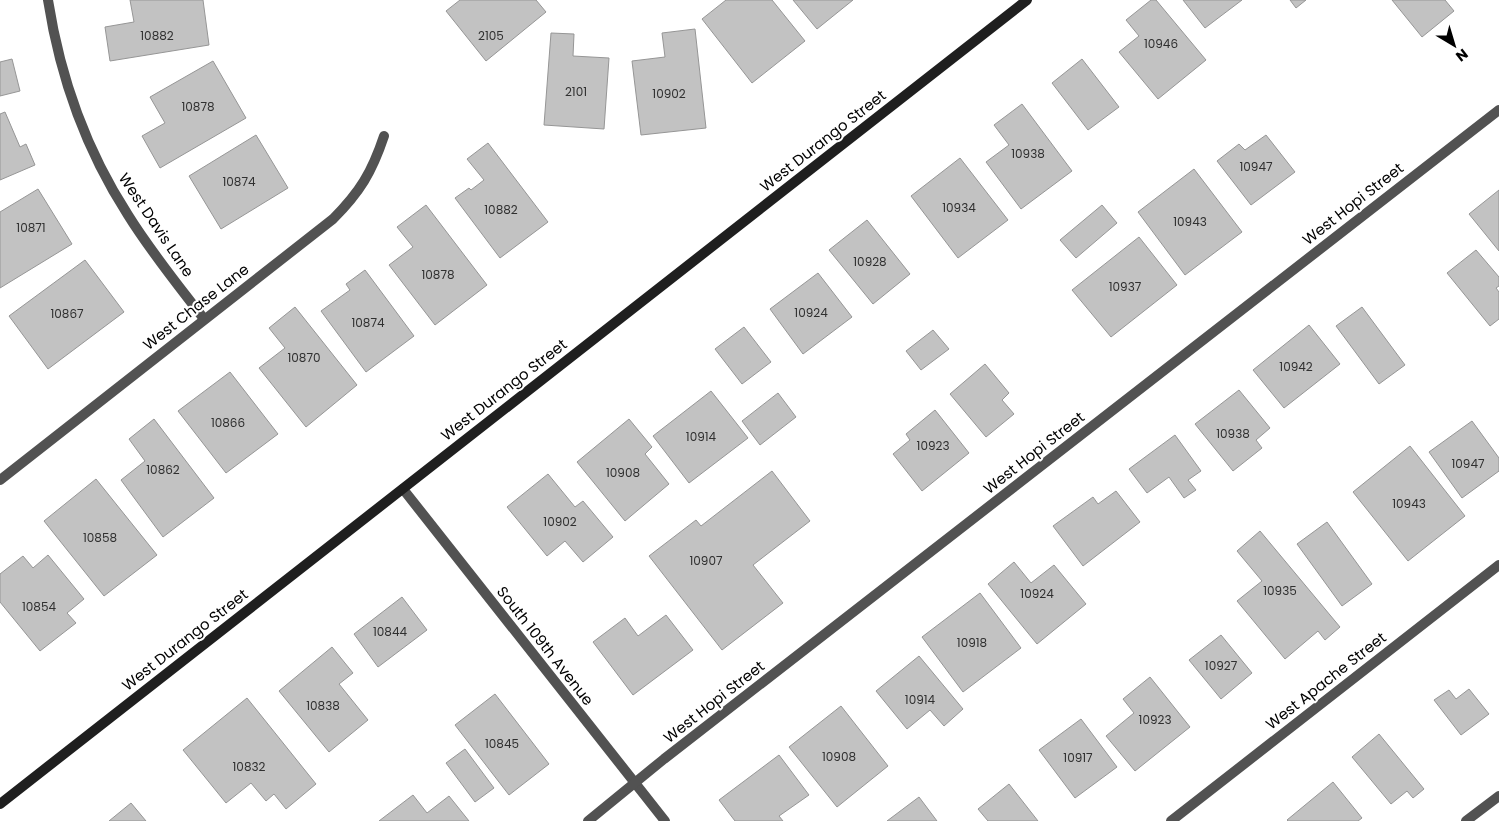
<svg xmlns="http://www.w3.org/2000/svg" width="1499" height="821" font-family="Poppins,sans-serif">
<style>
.building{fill:#c2c2c2;stroke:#969696}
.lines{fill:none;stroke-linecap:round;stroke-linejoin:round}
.lane{stroke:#525252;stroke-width:10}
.street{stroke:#525252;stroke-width:10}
.secondary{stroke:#1f1f1f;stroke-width:10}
.labels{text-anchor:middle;stroke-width:4;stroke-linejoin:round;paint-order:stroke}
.number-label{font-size:12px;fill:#303030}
.street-label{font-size:15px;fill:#000;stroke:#fff}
</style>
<rect width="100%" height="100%" fill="#fff"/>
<g class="building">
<polygon points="130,0 203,0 209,45 110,61 105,27 134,22"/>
<polygon points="460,0 536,0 546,12 486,61 446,11"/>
<polygon points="726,0 772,0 805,41 752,83 702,19"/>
<polygon points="793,0 853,0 817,29"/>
<polygon points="1151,0 1156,0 1206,60 1158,99 1119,52 1139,36 1126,20"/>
<polygon points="1183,0 1242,0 1205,28"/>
<polygon points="1290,0 1306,0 1296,8"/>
<polygon points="1392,0 1445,0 1454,11 1422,37"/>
<polygon points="695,29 706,128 641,135 632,61 665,57 662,33"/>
<polygon points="551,33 574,34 573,56 609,58 604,129 544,125"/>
<polygon points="12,59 20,91 0,96 0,62"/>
<polygon points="1082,59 1119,107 1088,130 1052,83"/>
<polygon points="213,61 246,118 160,168 142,136 165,123 150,97"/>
<polygon points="1022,104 1072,171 1021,209 986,162 1009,145 994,125"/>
<polygon points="5,112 20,147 26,144 35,165 0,180 0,114"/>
<polygon points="256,135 288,188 221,229 189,176"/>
<polygon points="1266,135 1295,172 1251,205 1217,161 1239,144 1245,150"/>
<polygon points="488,143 548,222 500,258 455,198 469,188 471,190 484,180 467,159"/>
<polygon points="960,158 1008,220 958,258 911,196"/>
<polygon points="1194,169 1242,232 1185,275 1138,212"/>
<polygon points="38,189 72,244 0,288 0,212"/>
<polygon points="1499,190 1499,251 1469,214"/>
<polygon points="426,205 487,285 435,325 389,265 413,247 397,227"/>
<polygon points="1102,205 1117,223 1076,258 1060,240"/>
<polygon points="867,220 910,274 873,304 829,250"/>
<polygon points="1139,237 1177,285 1111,337 1072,290"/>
<polygon points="1476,250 1499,277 1499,286 1496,288 1499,292 1499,319 1490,326 1447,273"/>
<polygon points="85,260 124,312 48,369 9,316"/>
<polygon points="365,270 414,336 366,372 321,311 350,290 346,284"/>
<polygon points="818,273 852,317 803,354 770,309"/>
<polygon points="295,307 357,385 306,427 259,368 285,348 269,328"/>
<polygon points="1362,307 1405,365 1379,384 1336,326"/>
<polygon points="1309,325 1340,364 1284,408 1253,370"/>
<polygon points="744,327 771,362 742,384 715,349"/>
<polygon points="933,330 949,349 921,370 906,351"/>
<polygon points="985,364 1009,393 1002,400 1014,414 986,437 950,394"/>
<polygon points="230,372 278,434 226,473 178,411"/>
<polygon points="1239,390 1270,428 1256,440 1262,448 1233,471 1195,424"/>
<polygon points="711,391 748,438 689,483 653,436"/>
<polygon points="778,393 796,417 760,445 742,421"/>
<polygon points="935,410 969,453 922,491 893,454 910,440 906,434"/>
<polygon points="154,419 214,498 163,537 121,480 145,461 129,439"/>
<polygon points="629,419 652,447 645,454 669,484 625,521 577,462"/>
<polygon points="1472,421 1499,458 1499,471 1462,498 1429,452"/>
<polygon points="1175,435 1201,471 1188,480 1196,490 1184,498 1169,477 1147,493 1129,469"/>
<polygon points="1410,446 1465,516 1408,561 1353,492"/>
<polygon points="772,471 810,521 753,565 783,603 722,650 649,556 696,520 701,526"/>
<polygon points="548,474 575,507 583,501 613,537 583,562 565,541 547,556 507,507"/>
<polygon points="96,479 157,555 104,596 44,521"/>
<polygon points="1116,491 1140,522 1083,566 1053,526 1093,497 1098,504"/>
<polygon points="1327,522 1372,584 1342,606 1297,544"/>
<polygon points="1260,531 1340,627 1325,640 1318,631 1285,659 1237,601 1262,581 1237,551"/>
<polygon points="48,555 84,599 67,613 76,623 40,651 0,602 0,574 23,556 33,568"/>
<polygon points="1014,562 1031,583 1054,565 1086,604 1037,644 988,584"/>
<polygon points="980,593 1021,648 963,692 922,637"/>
<polygon points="402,597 427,630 378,667 354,634"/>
<polygon points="666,615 693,650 633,695 593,642 625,618 638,636"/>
<polygon points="1221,635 1252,673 1221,699 1189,660"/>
<polygon points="332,647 353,673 339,684 368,720 329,752 279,691"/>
<polygon points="919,656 963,709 944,726 930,710 907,729 876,691"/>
<polygon points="1150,677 1190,727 1135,771 1106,736 1134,713 1123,699"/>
<polygon points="1469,689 1489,714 1461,735 1434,700 1449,690 1456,699"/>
<polygon points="495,694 549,764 509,795 455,725"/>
<polygon points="247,698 316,784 286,809 274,794 266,801 251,783 226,803 183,750"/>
<polygon points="841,706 888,766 837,807 789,747"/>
<polygon points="1081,719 1117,767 1075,798 1039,750"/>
<polygon points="1379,734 1424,789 1413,798 1407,791 1391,804 1352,757"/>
<polygon points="465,749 494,788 475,802 446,763"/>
<polygon points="779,755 809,795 779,816 783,821 735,821 719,800"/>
<polygon points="1333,782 1362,818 1358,821 1288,821 1287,820"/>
<polygon points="1009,784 1038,821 988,821 978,809"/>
<polygon points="413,795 427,813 449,796 469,821 379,821"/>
<polygon points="919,797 937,821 887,821"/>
<polygon points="131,803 146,821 109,821"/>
</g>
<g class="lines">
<polyline class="lane" points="1466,821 1499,796"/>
<g class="street">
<path d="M48,0C60,77 86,150 128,215C151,252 178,285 204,319"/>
<path d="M0,480L333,219C360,192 372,172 384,136"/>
<polyline points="403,489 665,821"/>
<polyline points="588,821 664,759 1499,110"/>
<polyline points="1171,821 1499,565"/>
</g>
<polyline class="secondary" points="0,804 1027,0"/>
</g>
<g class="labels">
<g class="number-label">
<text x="157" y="40">10882</text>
<text x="491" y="40">2105</text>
<text x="1161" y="48">10946</text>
<text x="576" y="96">2101</text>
<text x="669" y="98">10902</text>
<text x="198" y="111">10878</text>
<text x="1028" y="158">10938</text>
<text x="1256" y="171">10947</text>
<text x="239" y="186">10874</text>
<text x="959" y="212">10934</text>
<text x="501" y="214">10882</text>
<text x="1190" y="226">10943</text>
<text x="31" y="232">10871</text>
<text x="870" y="266">10928</text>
<text x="438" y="279">10878</text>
<text x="1125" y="291">10937</text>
<text x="811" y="317">10924</text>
<text x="67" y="318">10867</text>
<text x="368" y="327">10874</text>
<text x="304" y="362">10870</text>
<text x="1296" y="371">10942</text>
<text x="228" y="427">10866</text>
<text x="1233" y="438">10938</text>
<text x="701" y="441">10914</text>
<text x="933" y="450">10923</text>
<text x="1468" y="468">10947</text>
<text x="163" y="474">10862</text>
<text x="623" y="477">10908</text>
<text x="1409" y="508">10943</text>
<text x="560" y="526">10902</text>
<text x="100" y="542">10858</text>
<text x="706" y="565">10907</text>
<text x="1280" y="595">10935</text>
<text x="1037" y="598">10924</text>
<text x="39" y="611">10854</text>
<text x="390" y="636">10844</text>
<text x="972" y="647">10918</text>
<text x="1221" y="670">10927</text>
<text x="920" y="704">10914</text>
<text x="323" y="710">10838</text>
<text x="1155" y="724">10923</text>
<text x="502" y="748">10845</text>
<text x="839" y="761">10908</text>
<text x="1078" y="762">10917</text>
<text x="249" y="771">10832</text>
</g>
<g class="street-label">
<text transform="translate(823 141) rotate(-38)" y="5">West Durango Street</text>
<text transform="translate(1353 204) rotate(-38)" y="5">West Hopi Street</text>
<text transform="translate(156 225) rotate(56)" y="5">West Davis Lane</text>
<text transform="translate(196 307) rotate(-38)" y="5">West Chase Lane</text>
<text transform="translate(504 390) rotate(-38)" y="5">West Durango Street</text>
<text transform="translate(1034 453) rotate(-38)" y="5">West Hopi Street</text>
<text transform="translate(185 640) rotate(-38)" y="5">West Durango Street</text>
<text transform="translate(545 646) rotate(52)" y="5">South 109th Avenue</text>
<text transform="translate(1326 681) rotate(-38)" y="5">West Apache Street</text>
<text transform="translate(714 702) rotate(-38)" y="5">West Hopi Street</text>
</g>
</g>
<g transform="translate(1454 45) rotate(142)" stroke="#ffffff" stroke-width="4" paint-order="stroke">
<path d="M0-4L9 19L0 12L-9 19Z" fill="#000000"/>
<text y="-8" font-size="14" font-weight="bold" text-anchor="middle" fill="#000000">N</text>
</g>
</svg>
